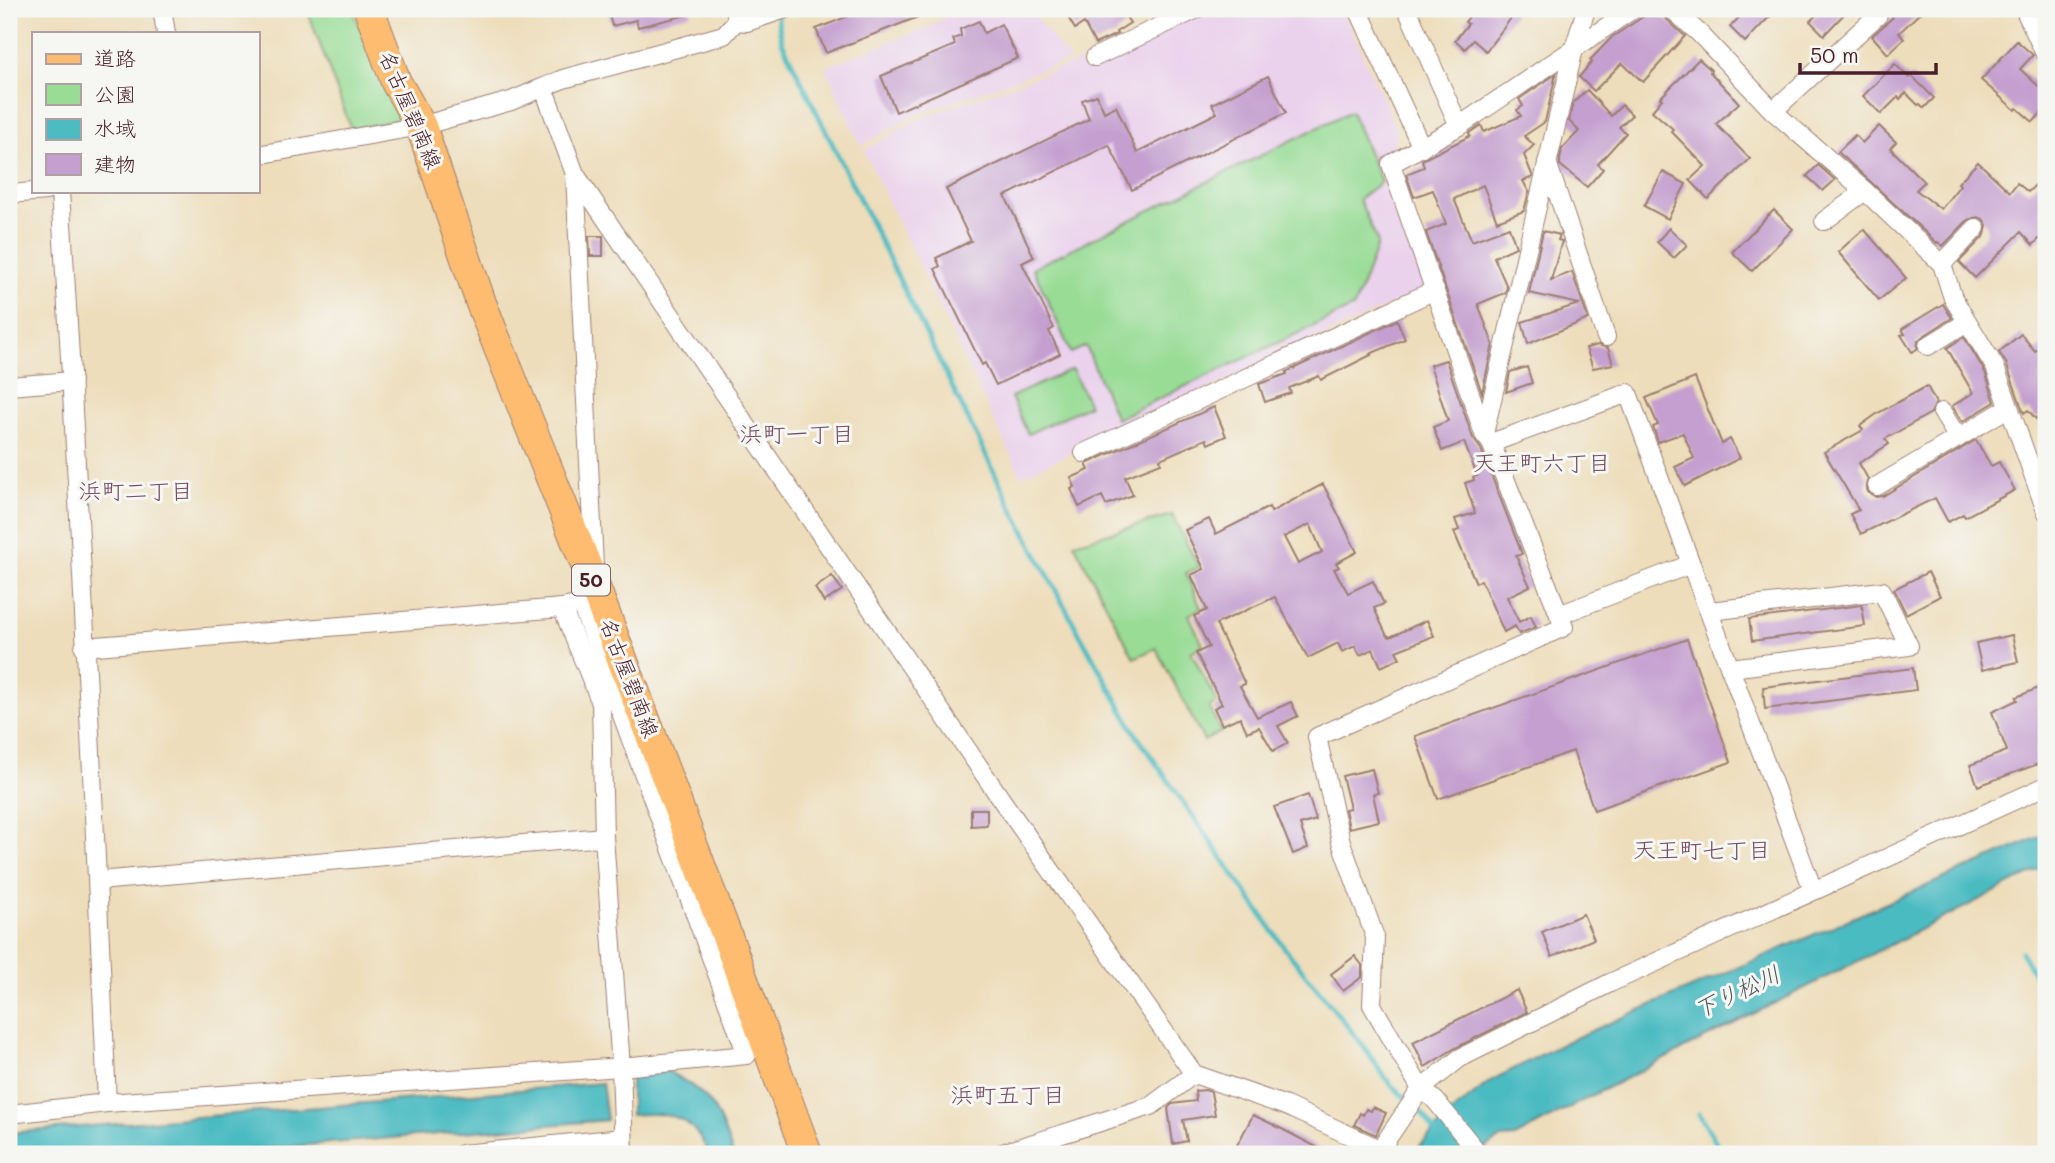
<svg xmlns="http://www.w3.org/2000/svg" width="2055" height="1163" font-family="Mali,'Klee One',sans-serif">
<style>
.built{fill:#ead1ec}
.green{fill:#98dc95;stroke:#717e60;stroke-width:2}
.water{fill:#4cbbc2;stroke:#4b6d76;stroke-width:2}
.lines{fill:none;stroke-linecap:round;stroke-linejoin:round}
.stream{stroke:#4cbbc2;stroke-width:5}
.building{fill:#c49fcf;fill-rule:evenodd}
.minor-casing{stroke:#9c7e72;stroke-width:20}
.tertiary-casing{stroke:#9c7e72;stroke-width:25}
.primary-casing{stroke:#9c7e72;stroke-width:32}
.minor{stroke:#fff;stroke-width:18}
.tertiary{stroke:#fff;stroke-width:23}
.primary{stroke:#fdbc6f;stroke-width:30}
.labels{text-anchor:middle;stroke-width:6;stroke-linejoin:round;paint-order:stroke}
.shield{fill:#f6f6f2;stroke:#7e6067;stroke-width:2}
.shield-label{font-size:19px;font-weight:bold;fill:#4a1f2b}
.street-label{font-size:21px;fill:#4a1f2b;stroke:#f6f6f2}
.neighbourhood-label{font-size:23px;fill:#754c64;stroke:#f6f6f2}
.water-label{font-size:23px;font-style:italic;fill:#4b5660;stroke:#f6f6f2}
</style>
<rect width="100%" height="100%" fill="#f6f6f2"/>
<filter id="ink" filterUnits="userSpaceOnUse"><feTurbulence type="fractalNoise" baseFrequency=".0143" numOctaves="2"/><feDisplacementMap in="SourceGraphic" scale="14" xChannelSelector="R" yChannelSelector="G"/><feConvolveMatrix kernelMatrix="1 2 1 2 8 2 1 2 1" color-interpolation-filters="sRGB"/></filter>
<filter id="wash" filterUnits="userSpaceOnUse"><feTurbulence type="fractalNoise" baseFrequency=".00686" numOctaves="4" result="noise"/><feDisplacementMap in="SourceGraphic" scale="28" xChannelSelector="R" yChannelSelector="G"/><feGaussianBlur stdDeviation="1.57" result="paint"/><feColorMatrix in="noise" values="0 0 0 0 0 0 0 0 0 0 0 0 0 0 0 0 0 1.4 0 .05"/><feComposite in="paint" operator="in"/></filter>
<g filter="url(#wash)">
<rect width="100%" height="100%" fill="#edddba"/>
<g class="built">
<polygon points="958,9 1029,9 1070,60 912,116 861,146 825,67 932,26"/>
<polygon points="1209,9 1231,9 1234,14 1244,9 1342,9 1397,131 1394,148 1374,158 1384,188 1393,184 1425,289 1021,476 864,151 916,120 1091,57 1094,64"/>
</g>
<g class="green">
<polygon points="307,9 352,9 400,120 351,129"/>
<polygon points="1351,111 1381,182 1359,199 1378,243 1354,307 1116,419 1086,346 1071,353 1033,268"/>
<polygon points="1072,369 1089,405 1028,434 1011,397"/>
<polygon points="1172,515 1199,567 1186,573 1201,608 1189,615 1203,645 1191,652 1217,702 1209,707 1221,732 1204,741 1156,648 1134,658 1074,543"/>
</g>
<g class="water">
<polygon points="2046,834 2046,866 1589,1097 1515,1137 1502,1138 1474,1154 1412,1154 1454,1110 1492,1080 1566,1042"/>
<path d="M667,1071C714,1096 715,1106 733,1154H709C692,1115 671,1111 631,1115V1079Z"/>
<polygon points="602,1083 607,1120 199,1154 9,1154 9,1133"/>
</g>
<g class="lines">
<g class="stream">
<polyline points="777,15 782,42 1013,510 1073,622 1137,736 1286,950 1361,1043 1390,1084 1422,1113 1437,1134"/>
<polyline points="2021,952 2046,995"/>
<polyline points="1699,1114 1723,1154"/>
</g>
</g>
<g id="blocks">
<g class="building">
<polygon points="622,9 690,9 691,14 638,27 636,20 612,26 608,12"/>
<polygon points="866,9 936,9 936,10 826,53 816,29"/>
<polygon points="1063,9 1121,9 1130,23 1116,32 1117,34 1095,44 1084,23 1075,29"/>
<polygon points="1475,9 1518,9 1486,51 1473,40 1465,49 1455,40 1468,24 1465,22"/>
<polygon points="1655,9 1661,11 1664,17 1685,36 1643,82 1622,63 1594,91 1579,77 1592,62 1590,60 1612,37"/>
<polygon points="1747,9 1777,9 1745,42 1730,27"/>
<polygon points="1823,9 1849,9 1824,35 1810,21"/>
<polygon points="1887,9 1924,9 1899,33 1904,39 1888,54 1872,36 1893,17"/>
<polygon points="979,21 984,33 1001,24 1018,58 896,112 881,76 955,45 953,39 961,36 960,29"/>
<polygon points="2017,41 2033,55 2020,69 2046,93 2046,108 2033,122 2017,108 2015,110 1981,80"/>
<polygon points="1699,59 1711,70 1710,72 1739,103 1716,124 1750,159 1708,199 1690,180 1705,166 1671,131 1673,129 1652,111 1662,99 1660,98"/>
<polygon points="1895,64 1909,78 1912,76 1934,98 1924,108 1920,104 1918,105 1906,93 1900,99 1898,97 1881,114 1863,96"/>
<polygon points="1556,74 1545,122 1524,136 1534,145 1524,155 1533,177 1523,181 1529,192 1524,211 1497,221 1483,185 1454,199 1472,241 1509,227 1516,247 1494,257 1507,287 1505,293 1478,304 1493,344 1482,393 1426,232 1446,224 1433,190 1414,197 1406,174 1424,167 1422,160 1470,136 1469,133 1481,125 1484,132 1521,116 1517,110 1523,106 1519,99"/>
<polygon points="1268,76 1286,113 1132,190 1109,145 1005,196 1034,257 1022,263 1054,328 1049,331 1060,354 996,385 985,363 982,365 935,269 940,266 936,258 971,241 946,189 1089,119 1082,100 1097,95 1104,112 1116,106 1137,153 1217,113 1212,104"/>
<polygon points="1587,90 1611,116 1622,105 1632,115 1619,127 1626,133 1598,164 1603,169 1587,187 1560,165 1560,159 1562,149 1579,131 1569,121 1573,103"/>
<polygon points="1879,126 1896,142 1890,148 1924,182 1916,190 1941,209 1960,185 1958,183 1978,162 2010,192 2017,183 2028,192 2046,175 2046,232 2033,245 2021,232 1975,278 1959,262 1985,235 1987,225 1983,219 1978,217 1968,220 1943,246 1938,242 1937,243 1838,152 1855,135 1862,143"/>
<polygon points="1818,165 1835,180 1823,191 1807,176"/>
<polygon points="1663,172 1686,184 1668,219 1644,206"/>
<polygon points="1774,210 1793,229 1752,271 1732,252"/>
<polygon points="1669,228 1687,245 1674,258 1657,242"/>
<polygon points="1864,229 1906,278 1879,300 1838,252"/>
<polygon points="1543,231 1560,235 1558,240 1562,241 1551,280 1572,272 1588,319 1528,344 1522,322 1579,304 1529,293"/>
<polygon points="589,236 603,236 603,256 590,256"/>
<polygon points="1943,304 1952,318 1922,337 1918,341 1917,349 1912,352 1901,335 1905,334 1902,329"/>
<polygon points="1397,320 1405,339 1370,354 1371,355 1321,380 1319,376 1289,388 1291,393 1265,402 1259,384 1287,374 1286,372"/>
<polygon points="2021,334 2035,351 2046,342 2046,410 2036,419 2028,410 2024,413 2023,411 2006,363 1999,352"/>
<polygon points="1964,337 1985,372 1995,402 1962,422 1952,406 1973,393 1947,348"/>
<polygon points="1598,345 1608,348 1613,364 1593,368 1586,348"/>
<polygon points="1446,360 1473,438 1481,449 1522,554 1516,556 1530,586 1507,597 1519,622 1531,616 1536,627 1519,634 1515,626 1504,632 1481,580 1476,583 1454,532 1459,530 1455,519 1475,513 1465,483 1474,480 1473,477 1477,476 1464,442 1442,451 1433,427 1448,421 1430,365"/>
<polygon points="1527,367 1532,383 1506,392 1510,372"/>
<polygon points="1695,378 1722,444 1730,439 1740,458 1685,486 1675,467 1694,458 1683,433 1658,442 1653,427 1658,425 1646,398"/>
<polygon points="1927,386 1936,403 1931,413 1885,439 1889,444 1859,463 1868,479 1866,485 1868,492 1876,497 1883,496 1976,440 1991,466 1999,462 2015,490 1965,517 1963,514 1948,522 1935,498 1861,534 1850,514 1859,510 1824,452 1863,430 1860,426 1878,413"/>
<polygon points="1214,407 1226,436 1208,444 1206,439 1160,459 1161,463 1125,477 1133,495 1106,505 1102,496 1079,507 1071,489 1075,487 1071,478 1089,470 1086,464"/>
<path d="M1323,484L1357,552L1336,563L1339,567L1334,569L1348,593L1373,581L1384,604L1374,608L1386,634L1390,637L1427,620L1434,636L1396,651L1400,658L1381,667L1373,649L1360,655L1355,646L1342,652L1338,643L1308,658L1275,597L1216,624L1245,684L1240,686L1257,717L1291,702L1298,716L1278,726L1288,743L1273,751L1259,727L1247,732L1240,717L1222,725L1214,708L1222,704L1196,653L1209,647L1194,616L1207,610L1191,575L1204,569L1185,530L1209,519L1216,534L1269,507L1271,512ZM1310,524L1322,552L1298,564L1284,537Z"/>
<polygon points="1928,572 1940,596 1906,614 1894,589"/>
<polygon points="832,576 842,590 824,602 815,588"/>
<polygon points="1862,605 1865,626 1752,641 1749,619"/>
<polygon points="2012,635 2018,662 1982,670 1976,643"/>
<polygon points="1687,639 1731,762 1594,810 1573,751 1438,799 1415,736"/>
<polygon points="1913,668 1916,690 1765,709 1763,687"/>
<polygon points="2046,685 2046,761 1978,786 1970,765 2007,751 1992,712 2017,700 2016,697"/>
<polygon points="1372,769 1378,793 1373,794 1379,821 1349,828 1345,809 1350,808 1342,776"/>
<polygon points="1308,795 1316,820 1300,825 1308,848 1293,854 1274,807"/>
<polygon points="971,809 987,809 987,825 971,826"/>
<polygon points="1583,914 1594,939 1552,957 1542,932"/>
<polygon points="1355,956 1362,965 1362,977 1343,991 1331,974"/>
<polygon points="1517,990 1527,1012 1455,1048 1425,1067 1413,1042"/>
<polygon points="1205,1090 1211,1092 1215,1115 1183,1120 1187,1141 1173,1144 1168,1108 1172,1104 1196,1101 1195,1091"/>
<polygon points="1373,1107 1386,1113 1376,1135 1354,1125 1360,1113 1363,1115 1366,1109 1371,1111"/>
<polygon points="1253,1115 1272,1124 1330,1154 1245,1154 1235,1149"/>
</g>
</g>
</g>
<g filter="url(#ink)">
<use href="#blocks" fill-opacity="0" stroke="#9c7e72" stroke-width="2"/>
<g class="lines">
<defs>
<g id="minor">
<polyline points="162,9 166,33"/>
<polyline points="1358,9 1422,148"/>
<polyline points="1407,9 1459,126"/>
<polyline points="1672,9 1700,34 1773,111 1865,191 1942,264 1953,298 1995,367 2046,511"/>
<polyline points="736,21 747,22 785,9"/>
<polyline points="1095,57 1197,9"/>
<polyline points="544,89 575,174 594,566"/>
<polyline points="1773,111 1878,15"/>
<polyline points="257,155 421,126 511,101 563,79 724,35 736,21 736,9"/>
<polyline points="1547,162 1606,337"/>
<polyline points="575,174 1003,802 1194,1074 1286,1106 1379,1149"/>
<path d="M60,191C79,495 94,799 107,1103L621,1067L747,1055L581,604L562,608L84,647"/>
<polyline points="9,194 46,191"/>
<polyline points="1824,221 1865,191"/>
<polyline points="1942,264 1976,228"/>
<polyline points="1928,346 1967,322"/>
<polyline points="9,386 72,381"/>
<polyline points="1942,412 1958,438"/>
<polyline points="1484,434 1574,49 1586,9"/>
<polyline points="1491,443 1628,393 1691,564 1559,615"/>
<polyline points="1084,453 1435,290"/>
<polyline points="1877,486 2008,408"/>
<polyline points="1691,564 1813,890"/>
<polyline points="562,608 601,703 604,837 621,1067 624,1154"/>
<polyline points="1710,611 1882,591 1909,646 1730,668"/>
<polyline points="98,881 604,837"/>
<polyline points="9,1114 107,1103"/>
<polyline points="462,1154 623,1138"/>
<polyline points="999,1154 1151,1106 1194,1074"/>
<polyline points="1377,1154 1421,1089 1460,1058 1610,983 2046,786"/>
<polyline points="1479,1154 1435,1100 1421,1089 1372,1005 1375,937 1341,842 1317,737 1564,627 1491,443 1484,434 1391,164 1459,126 1633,9"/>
</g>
<polyline id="tertiary" points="2027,9 2046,50"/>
<polyline id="primary" points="369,9 396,82 421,126 481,303 596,590 728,939 807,1154"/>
</defs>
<use href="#minor" class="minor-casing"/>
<use href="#tertiary" class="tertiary-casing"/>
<use href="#primary" class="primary-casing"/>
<use href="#minor" class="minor"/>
<use href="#tertiary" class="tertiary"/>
<use href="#primary" class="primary"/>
</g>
</g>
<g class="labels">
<rect class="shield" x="572" y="564.5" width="38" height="31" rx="5"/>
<g class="shield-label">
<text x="591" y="587">50</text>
</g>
<g class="street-label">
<text transform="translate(410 110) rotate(67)" y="7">名古屋碧南線</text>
<text transform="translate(629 678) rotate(69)" y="7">名古屋碧南線</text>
</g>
<g class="neighbourhood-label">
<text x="797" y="442">浜町一丁目</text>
<text x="1542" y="471">天王町六丁目</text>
<text x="136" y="499">浜町二丁目</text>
<text x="1702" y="858">天王町七丁目</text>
<text x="1008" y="1103">浜町五丁目</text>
</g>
<g class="water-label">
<text transform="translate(1737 992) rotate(-25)" y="8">下り松川</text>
</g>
</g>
<rect width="2055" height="1163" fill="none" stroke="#f6f6f2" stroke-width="35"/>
<rect x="32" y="32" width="228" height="161" fill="#f6f6f2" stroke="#b1a0a2" stroke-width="2"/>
<rect x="46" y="54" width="35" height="10" fill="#fdbc6f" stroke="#b1a0a2" stroke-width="2"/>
<text x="94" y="66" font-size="21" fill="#4a1f2b">道路</text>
<rect x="46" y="84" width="35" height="21" fill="#98dc95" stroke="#b1a0a2" stroke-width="2"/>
<text x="94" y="102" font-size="21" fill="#4a1f2b">公園</text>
<rect x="46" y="119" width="35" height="21" fill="#4cbbc2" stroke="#b1a0a2" stroke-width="2"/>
<text x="94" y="136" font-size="21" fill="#4a1f2b">水域</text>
<rect x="46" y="154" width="35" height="21" fill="#c49fcf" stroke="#b1a0a2" stroke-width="2"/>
<text x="94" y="172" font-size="21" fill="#4a1f2b">建物</text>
<path d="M1800 63v10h136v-10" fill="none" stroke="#4a1f2b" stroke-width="3.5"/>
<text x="1810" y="63" font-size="21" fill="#4a1f2b" stroke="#f6f6f2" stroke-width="5" paint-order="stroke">50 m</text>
</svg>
